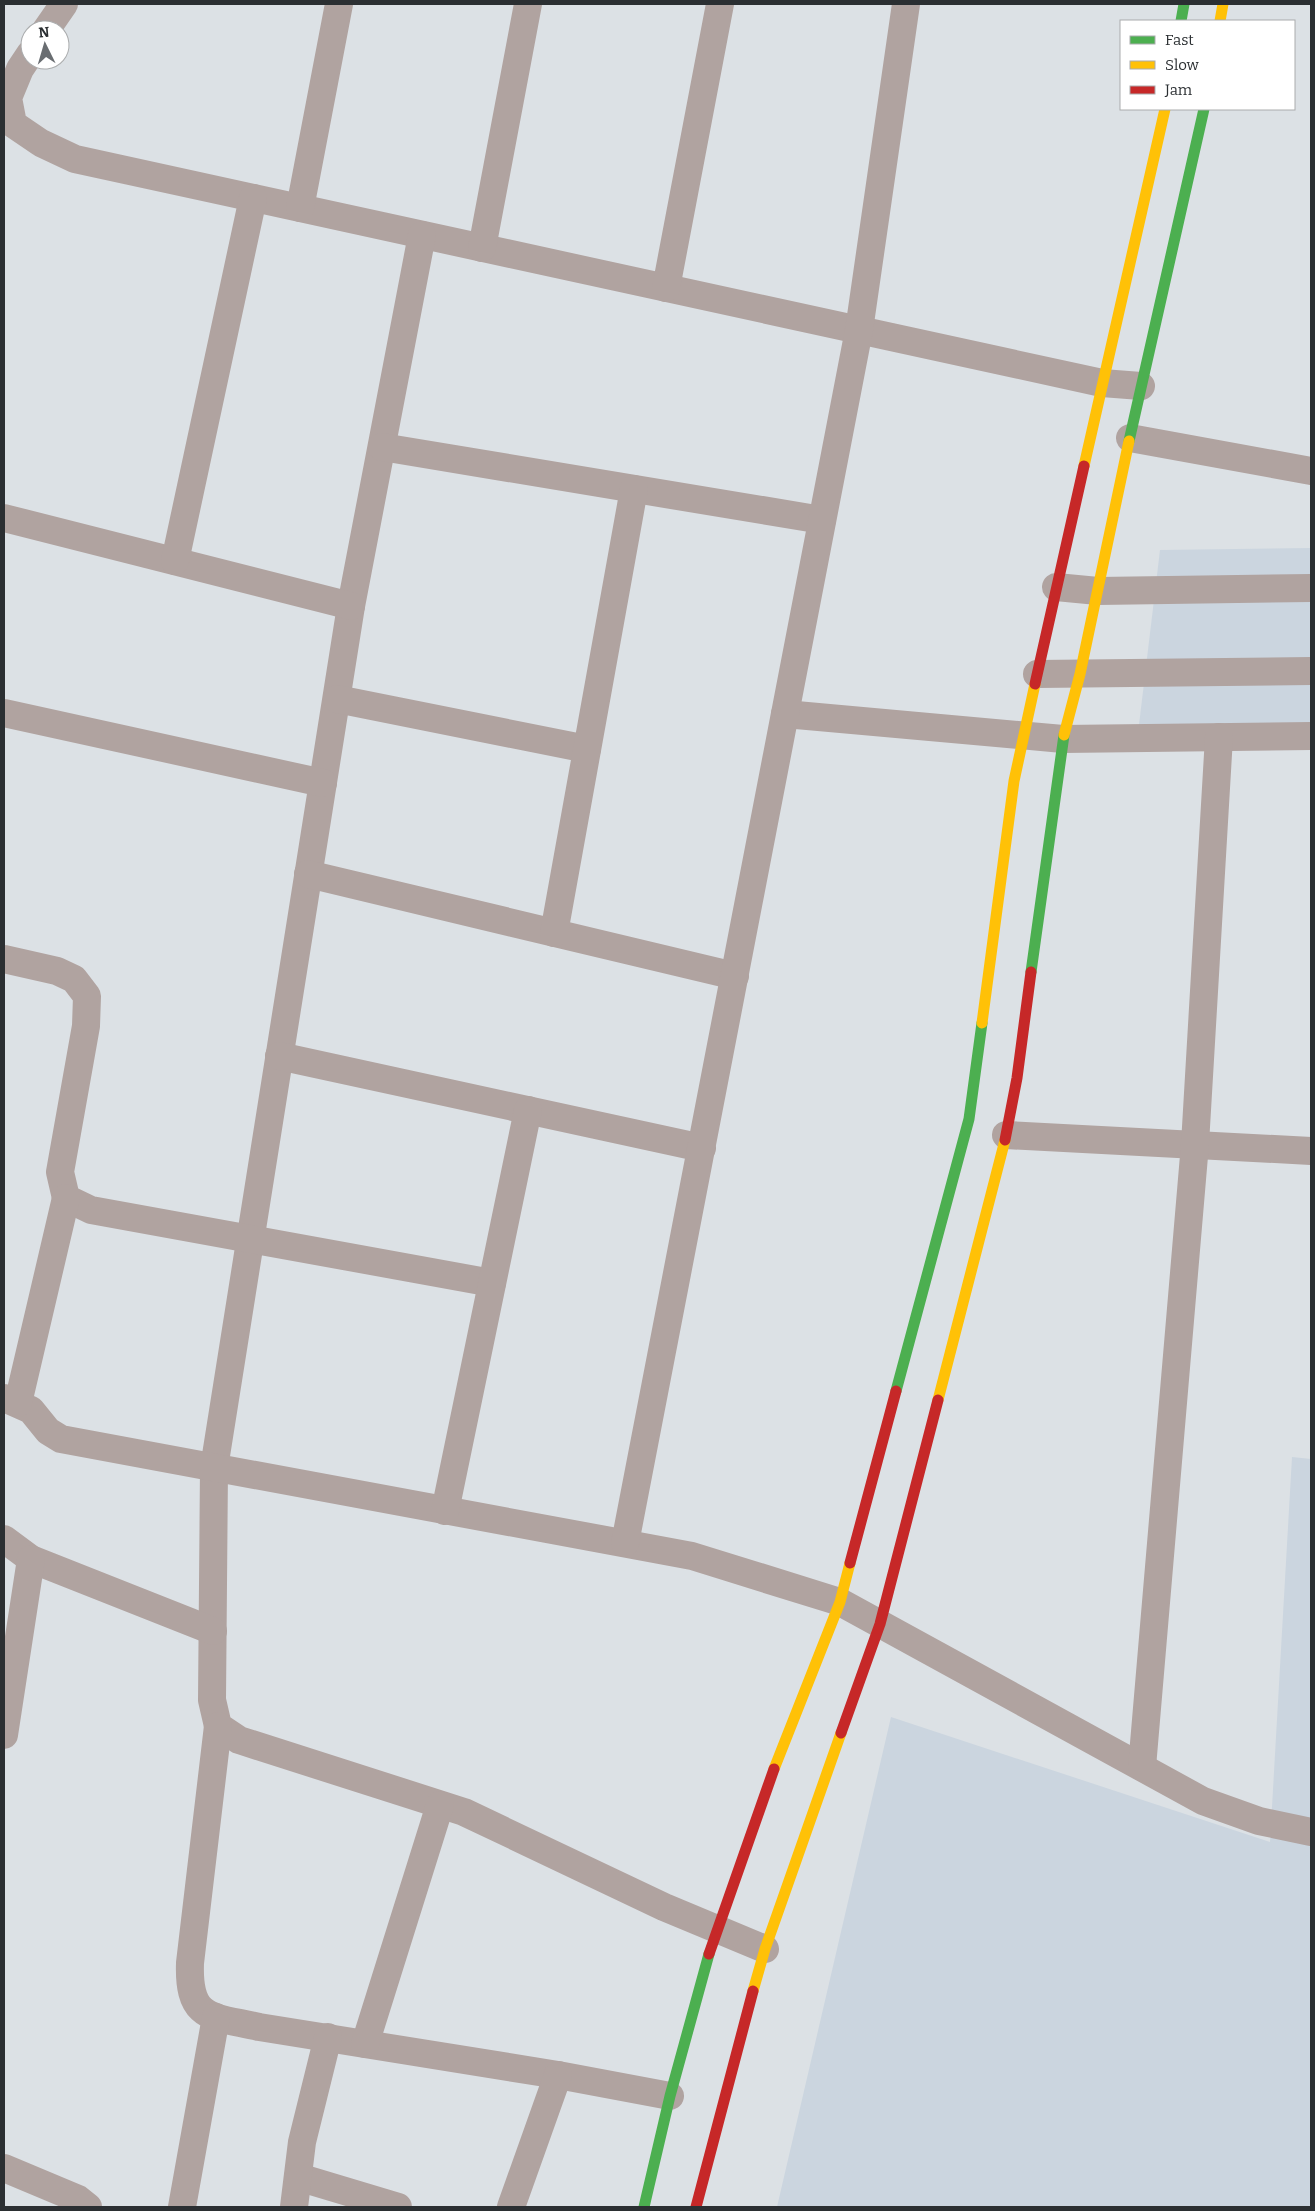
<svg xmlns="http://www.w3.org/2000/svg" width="1315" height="2211" font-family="Bitter,serif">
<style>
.built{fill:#cbd5df}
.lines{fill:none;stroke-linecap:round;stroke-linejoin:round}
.street{stroke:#b0a3a0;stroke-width:28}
.fast{stroke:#4caf50;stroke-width:11}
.slow{stroke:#ffc107;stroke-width:11}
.jam{stroke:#c62828;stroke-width:11}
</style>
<rect width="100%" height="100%" fill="#dce1e5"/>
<g class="built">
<polygon points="1311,548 1311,730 1138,733 1160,550"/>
<polygon points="1292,1457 1311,1459 1311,2207 777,2207 891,1717 1270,1842"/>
</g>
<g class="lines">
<g class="street">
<polyline points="46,30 64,4"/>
<polyline points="30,54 20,69 8,98 13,124 41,143 75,159 1102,383 1141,386"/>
<polyline points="300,208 339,4"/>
<polyline points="422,235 351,606 214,1468 212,1700 218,1726 239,1740 464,1812 664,1907 765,1949"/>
<polyline points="482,248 528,4"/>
<polyline points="666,288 720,4"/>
<polyline points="1130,438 1311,471"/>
<polyline points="382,447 822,520"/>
<polyline points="4,518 351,606"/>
<polyline points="175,561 253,198"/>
<polyline points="1056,587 1098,591 1311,588"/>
<polyline points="1037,674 1311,671"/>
<polyline points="337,699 587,749"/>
<polyline points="4,713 323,783"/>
<polyline points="785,714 1063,739 1311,736"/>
<polyline points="308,874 735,976"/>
<polyline points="554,933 634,489"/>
<polyline points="4,959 57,971 74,979 87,996 86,1026 60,1172 66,1198 91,1210 492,1283"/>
<polyline points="279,1056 702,1148"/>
<polyline points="1006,1135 1311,1151"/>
<polyline points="4,1398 31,1410 48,1431 61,1439 692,1556 840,1602 1203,1801 1259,1821 1311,1832"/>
<polyline points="18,1403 66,1198"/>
<polyline points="445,1511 528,1110"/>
<polyline points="4,1539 31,1559 213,1631"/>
<polyline points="625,1543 859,330 906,4"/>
<path d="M218,1726L190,1963C188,2021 212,2016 259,2027L558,2075L670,2096"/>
<polyline points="4,1735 31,1559"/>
<polyline points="1142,1767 1195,1144 1219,737"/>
<polyline points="365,2044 440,1805"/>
<polyline points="4,2168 78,2199 88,2207"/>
<polyline points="298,2177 398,2207"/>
<polyline points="182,2207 216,2017"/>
<polyline points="294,2207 302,2142 328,2037"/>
<polyline points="511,2207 558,2075"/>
</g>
<g class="fast">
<polyline points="1181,21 1184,4"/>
<polyline points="1129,441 1204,109"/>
<polyline points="1031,972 1064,735"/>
<polyline points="896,1391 969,1119 982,1023"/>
<polyline points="644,2207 670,2096 709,1954"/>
</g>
<g class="slow">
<polyline points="1220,21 1223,4"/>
<polyline points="1084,466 1165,109"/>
<polyline points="1064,735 1080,674 1129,441"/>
<polyline points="982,1023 1014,781 1035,684"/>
<polyline points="938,1400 1005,1140"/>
<polyline points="774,1769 840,1602 850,1563"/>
<polyline points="753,1991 765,1949 841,1733"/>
</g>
<g class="jam">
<polyline points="1035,684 1084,466"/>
<polyline points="1005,1140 1017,1078 1031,972"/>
<polyline points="850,1563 896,1391"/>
<polyline points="841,1733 880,1624 938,1400"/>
<polyline points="709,1954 774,1769"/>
<polyline points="696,2207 753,1991"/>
</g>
</g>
<rect width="1315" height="2211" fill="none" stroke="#2b2f32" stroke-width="10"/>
<rect x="1120" y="20" width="175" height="90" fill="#ffffff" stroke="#aaacad"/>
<rect x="1130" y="36" width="25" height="8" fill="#4caf50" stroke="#aaacad"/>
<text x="1165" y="45" font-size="15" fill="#2b2f32">Fast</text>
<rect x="1130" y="61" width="25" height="8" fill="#ffc107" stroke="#aaacad"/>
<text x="1165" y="70" font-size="15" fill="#2b2f32">Slow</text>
<rect x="1130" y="86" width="25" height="8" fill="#c62828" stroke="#aaacad"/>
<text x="1165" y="95" font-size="15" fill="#2b2f32">Jam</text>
<g transform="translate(45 45) rotate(355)"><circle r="24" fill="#ffffff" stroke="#aaacad"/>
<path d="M0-4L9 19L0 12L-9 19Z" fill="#696d71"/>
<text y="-8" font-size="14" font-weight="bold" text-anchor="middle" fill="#2b2f32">N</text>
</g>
</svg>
